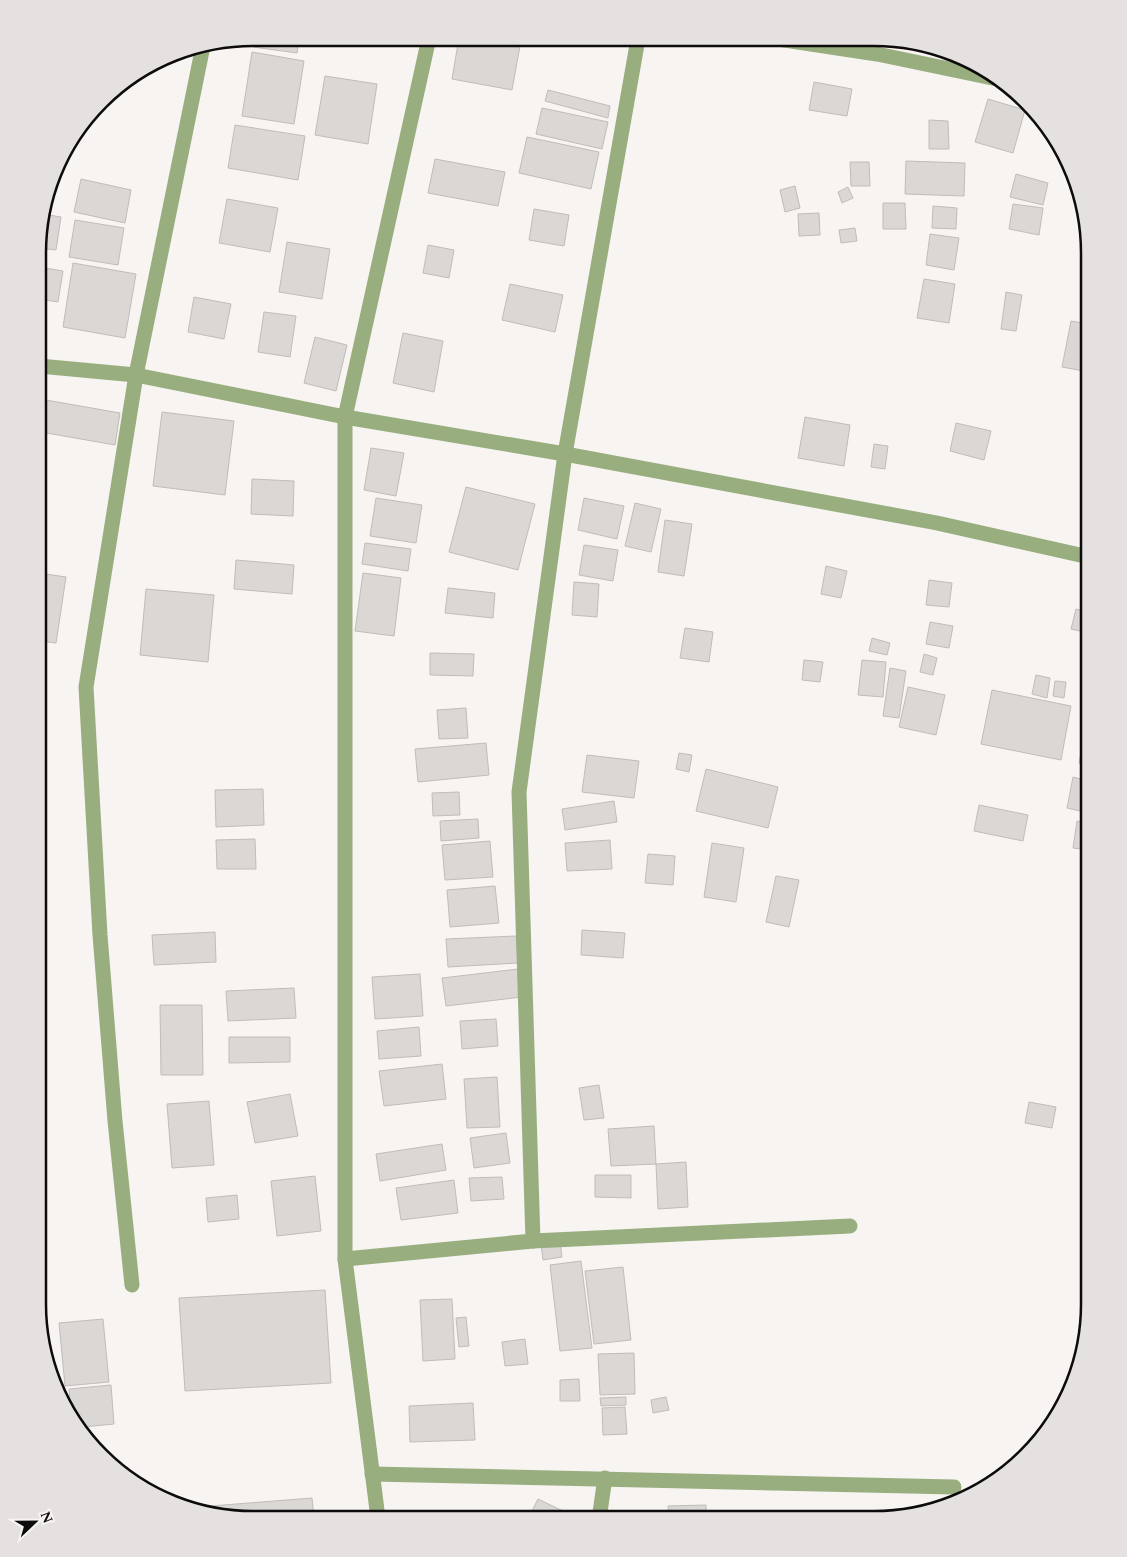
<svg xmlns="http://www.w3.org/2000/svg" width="1127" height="1557" font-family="Spectral,serif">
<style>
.building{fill:#dbd7d5;stroke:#bfbcba}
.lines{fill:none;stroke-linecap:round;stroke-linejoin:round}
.street{stroke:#98ae7f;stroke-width:15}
.rim{fill:none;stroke:#0d0b0b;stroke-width:2.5}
</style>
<rect width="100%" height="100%" fill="#f8f4f2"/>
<g class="building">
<polygon points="254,38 299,38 297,53 253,47"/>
<polygon points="459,38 475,38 520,46 512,90 452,79"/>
<polygon points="252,52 304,61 294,124 242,116"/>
<polygon points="325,76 377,84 368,144 315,135"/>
<polygon points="814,82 852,89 847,116 809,110"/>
<polygon points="548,90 610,106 608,118 545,101"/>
<polygon points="988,99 1025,110 1013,153 975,142"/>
<polygon points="542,108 608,122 602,149 536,134"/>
<polygon points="929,120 948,121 949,149 929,149"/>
<polygon points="235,125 305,136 298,180 228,168"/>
<polygon points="527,137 599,152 591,189 519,173"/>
<polygon points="435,159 505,172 498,206 428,193"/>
<polygon points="906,161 965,163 964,196 905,194"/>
<polygon points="850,162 869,162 870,186 851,186"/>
<polygon points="1016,174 1048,183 1043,205 1010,197"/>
<polygon points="81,179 131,190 125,223 74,212"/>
<polygon points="795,186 800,208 785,212 780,190"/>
<polygon points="848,187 853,198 842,203 838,192"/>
<polygon points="227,199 278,208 270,252 219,243"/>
<polygon points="883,203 905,203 906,229 883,229"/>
<polygon points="1013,204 1043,208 1039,235 1009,229"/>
<polygon points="933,206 957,208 956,229 932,228"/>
<polygon points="534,209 569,215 564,246 529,240"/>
<polygon points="819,213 820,235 799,236 798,214"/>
<polygon points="43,214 61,217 56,250 39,248 39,225"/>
<polygon points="75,220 124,228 118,265 69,257"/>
<polygon points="855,228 857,241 841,243 839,230"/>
<polygon points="930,234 959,238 954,270 926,265"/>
<polygon points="287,242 330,249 322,299 279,292"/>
<polygon points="428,245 454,250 449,278 423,273"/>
<polygon points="73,263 136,274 125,338 63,327"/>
<polygon points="39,267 63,271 58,302 39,299"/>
<polygon points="924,279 955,284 949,323 917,318"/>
<polygon points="510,284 563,295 555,332 502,320"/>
<polygon points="1006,292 1022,295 1016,331 1001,329"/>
<polygon points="194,297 231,304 224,339 188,332"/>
<polygon points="264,312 296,316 290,357 258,352"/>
<polygon points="1071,321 1089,324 1089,372 1062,367"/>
<polygon points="403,333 443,341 434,392 393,383"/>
<polygon points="315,337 347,345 336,391 304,383"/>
<polygon points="46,400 120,413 115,445 41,432"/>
<polygon points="162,412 234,421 225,495 153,486"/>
<polygon points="805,417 850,425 844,466 798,458"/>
<polygon points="956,423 991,431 984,460 950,451"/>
<polygon points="874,444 888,446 885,469 871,467"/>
<polygon points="371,448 404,453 396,496 364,490"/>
<polygon points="252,479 294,481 293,516 251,514"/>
<polygon points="466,487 535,504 518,570 449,552"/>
<polygon points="376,498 422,505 416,543 370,536"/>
<polygon points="584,498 624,506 617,539 578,530"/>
<polygon points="635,503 661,509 651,552 625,546"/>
<polygon points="665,520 692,524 684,576 658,572"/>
<polygon points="365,543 411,549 408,571 362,564"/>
<polygon points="584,545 618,550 613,581 579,575"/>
<polygon points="236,560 294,565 292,594 234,589"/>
<polygon points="826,566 847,571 841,598 821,594"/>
<polygon points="39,573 66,577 56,643 39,641"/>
<polygon points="363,573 401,578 394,636 355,631"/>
<polygon points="929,580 952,583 949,607 926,605"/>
<polygon points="574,582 599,584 597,617 572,615"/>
<polygon points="448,588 495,593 493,618 445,613"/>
<polygon points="146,589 214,595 208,662 140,655"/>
<polygon points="1076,609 1089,613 1089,633 1071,629"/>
<polygon points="930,622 953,626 949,648 926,644"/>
<polygon points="685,628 713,632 709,662 680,658"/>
<polygon points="872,638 890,643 887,655 869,651"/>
<polygon points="430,653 474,654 473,676 430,675"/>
<polygon points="924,654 937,658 933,675 920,672"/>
<polygon points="804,660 823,662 820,682 802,680"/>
<polygon points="862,660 886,662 883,697 858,695"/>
<polygon points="890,668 906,671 899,718 883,716"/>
<polygon points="1036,675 1050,678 1047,698 1032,694"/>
<polygon points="1055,681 1066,682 1064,698 1053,696"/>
<polygon points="908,687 945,695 936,735 899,727"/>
<polygon points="992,690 1071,706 1061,760 981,744"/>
<polygon points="466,708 468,738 439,739 437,710"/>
<polygon points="1085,730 1089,731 1089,765 1079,763"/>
<polygon points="486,743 489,775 418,782 415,749"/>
<polygon points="679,753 692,755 689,772 676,769"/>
<polygon points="587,755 639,761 634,798 582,792"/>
<polygon points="706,769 778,787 768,828 696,811"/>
<polygon points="1073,777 1089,781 1089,813 1067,808"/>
<polygon points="263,789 264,825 216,827 215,790"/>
<polygon points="459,792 460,815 433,816 432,793"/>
<polygon points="614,801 617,822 565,830 562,809"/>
<polygon points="979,805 1028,815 1023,841 974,831"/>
<polygon points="478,819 479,838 441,841 440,821"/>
<polygon points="1077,821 1089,823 1089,850 1073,848"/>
<polygon points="255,839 256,869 217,869 216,840"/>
<polygon points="610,840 612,869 567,871 565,843"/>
<polygon points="490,841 493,877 445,880 442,845"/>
<polygon points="712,843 744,848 736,902 704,897"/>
<polygon points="648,854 675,856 673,885 645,883"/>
<polygon points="776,876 799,880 789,927 766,922"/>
<polygon points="495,886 499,923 450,927 447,890"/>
<polygon points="582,930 625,933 623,958 581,955"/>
<polygon points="215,932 216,962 154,965 152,935"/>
<polygon points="516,936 518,963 448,967 446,939"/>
<polygon points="518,969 522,997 446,1006 442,978"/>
<polygon points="420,974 423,1016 375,1019 372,977"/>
<polygon points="294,988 296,1018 228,1021 226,991"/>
<polygon points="160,1005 202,1005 203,1075 161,1075"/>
<polygon points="496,1019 498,1046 462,1049 460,1021"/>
<polygon points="419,1027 421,1056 379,1059 377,1031"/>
<polygon points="229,1037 290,1037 290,1062 229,1063"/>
<polygon points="442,1064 446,1099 384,1106 379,1071"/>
<polygon points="497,1077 500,1127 467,1128 464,1079"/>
<polygon points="599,1085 604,1118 584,1120 579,1088"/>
<polygon points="290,1094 298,1136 255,1143 247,1102"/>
<polygon points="209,1101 214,1165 172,1168 167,1104"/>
<polygon points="1029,1102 1056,1107 1052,1128 1025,1123"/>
<polygon points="654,1126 656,1164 611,1166 608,1129"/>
<polygon points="506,1133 510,1163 474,1168 470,1138"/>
<polygon points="442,1144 446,1170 380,1181 376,1154"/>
<polygon points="686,1162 688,1207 658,1209 656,1164"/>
<polygon points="595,1175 631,1175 631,1198 595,1197"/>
<polygon points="315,1176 321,1231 277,1236 271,1181"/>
<polygon points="502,1177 504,1199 471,1201 469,1178"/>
<polygon points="454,1180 458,1213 401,1220 396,1188"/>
<polygon points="237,1195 239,1219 208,1222 206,1198"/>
<polygon points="560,1241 562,1257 543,1260 541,1244"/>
<polygon points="581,1261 592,1348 560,1351 550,1265"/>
<polygon points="623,1267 631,1340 594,1344 585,1271"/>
<polygon points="325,1290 331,1383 185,1391 179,1298"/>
<polygon points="452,1299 455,1359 423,1361 420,1300"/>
<polygon points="466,1317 469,1346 459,1347 456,1318"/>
<polygon points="103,1319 109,1382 65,1386 59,1323"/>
<polygon points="525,1339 528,1364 505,1366 502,1342"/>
<polygon points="634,1353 635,1394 600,1395 598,1354"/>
<polygon points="579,1379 580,1401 560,1401 560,1380"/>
<polygon points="111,1385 114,1424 83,1427 71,1413 69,1389"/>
<polygon points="626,1397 626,1405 601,1406 600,1398"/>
<polygon points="666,1397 669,1410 653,1413 651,1400"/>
<polygon points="473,1403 475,1440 410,1442 409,1406"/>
<polygon points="625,1407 627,1434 603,1435 602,1408"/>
<polygon points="312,1498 314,1518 225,1518 211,1514 211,1506"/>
<polygon points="538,1499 563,1511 559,1519 528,1519"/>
<polygon points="706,1505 706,1519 669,1519 668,1506"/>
</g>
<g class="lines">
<g class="street">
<polyline points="778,39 877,54 1002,80"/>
<polyline points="39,366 136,375 345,417 565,454 937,523 1089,557"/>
<polyline points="533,1241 850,1226"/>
<polyline points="345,1259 533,1241 519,792 565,454 638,39"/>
<polyline points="132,1285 115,1121 100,935 86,687 136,375 203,46"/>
<polyline points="372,1474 954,1487"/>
<polyline points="378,1518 345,1259 345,417 429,38"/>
<polyline points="599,1519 605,1478"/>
</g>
</g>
<path d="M0 0H1127V1557H0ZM253 46H874A207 207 0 0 1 1081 253V1304A207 207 0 0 1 874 1511H253A207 207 0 0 1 46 1304V253A207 207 0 0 1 253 46Z" fill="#e5e1e0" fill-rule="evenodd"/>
<path class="rim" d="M253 46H874A207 207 0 0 1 1081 253V1304A207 207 0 0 1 874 1511H253A207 207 0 0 1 46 1304V253A207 207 0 0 1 253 46Z"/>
<g transform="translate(35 1522) rotate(68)" stroke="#f8f4f2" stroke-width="4" paint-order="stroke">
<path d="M0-4L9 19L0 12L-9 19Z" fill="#0d0b0b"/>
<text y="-8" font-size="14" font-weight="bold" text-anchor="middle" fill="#0d0b0b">N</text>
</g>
</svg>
